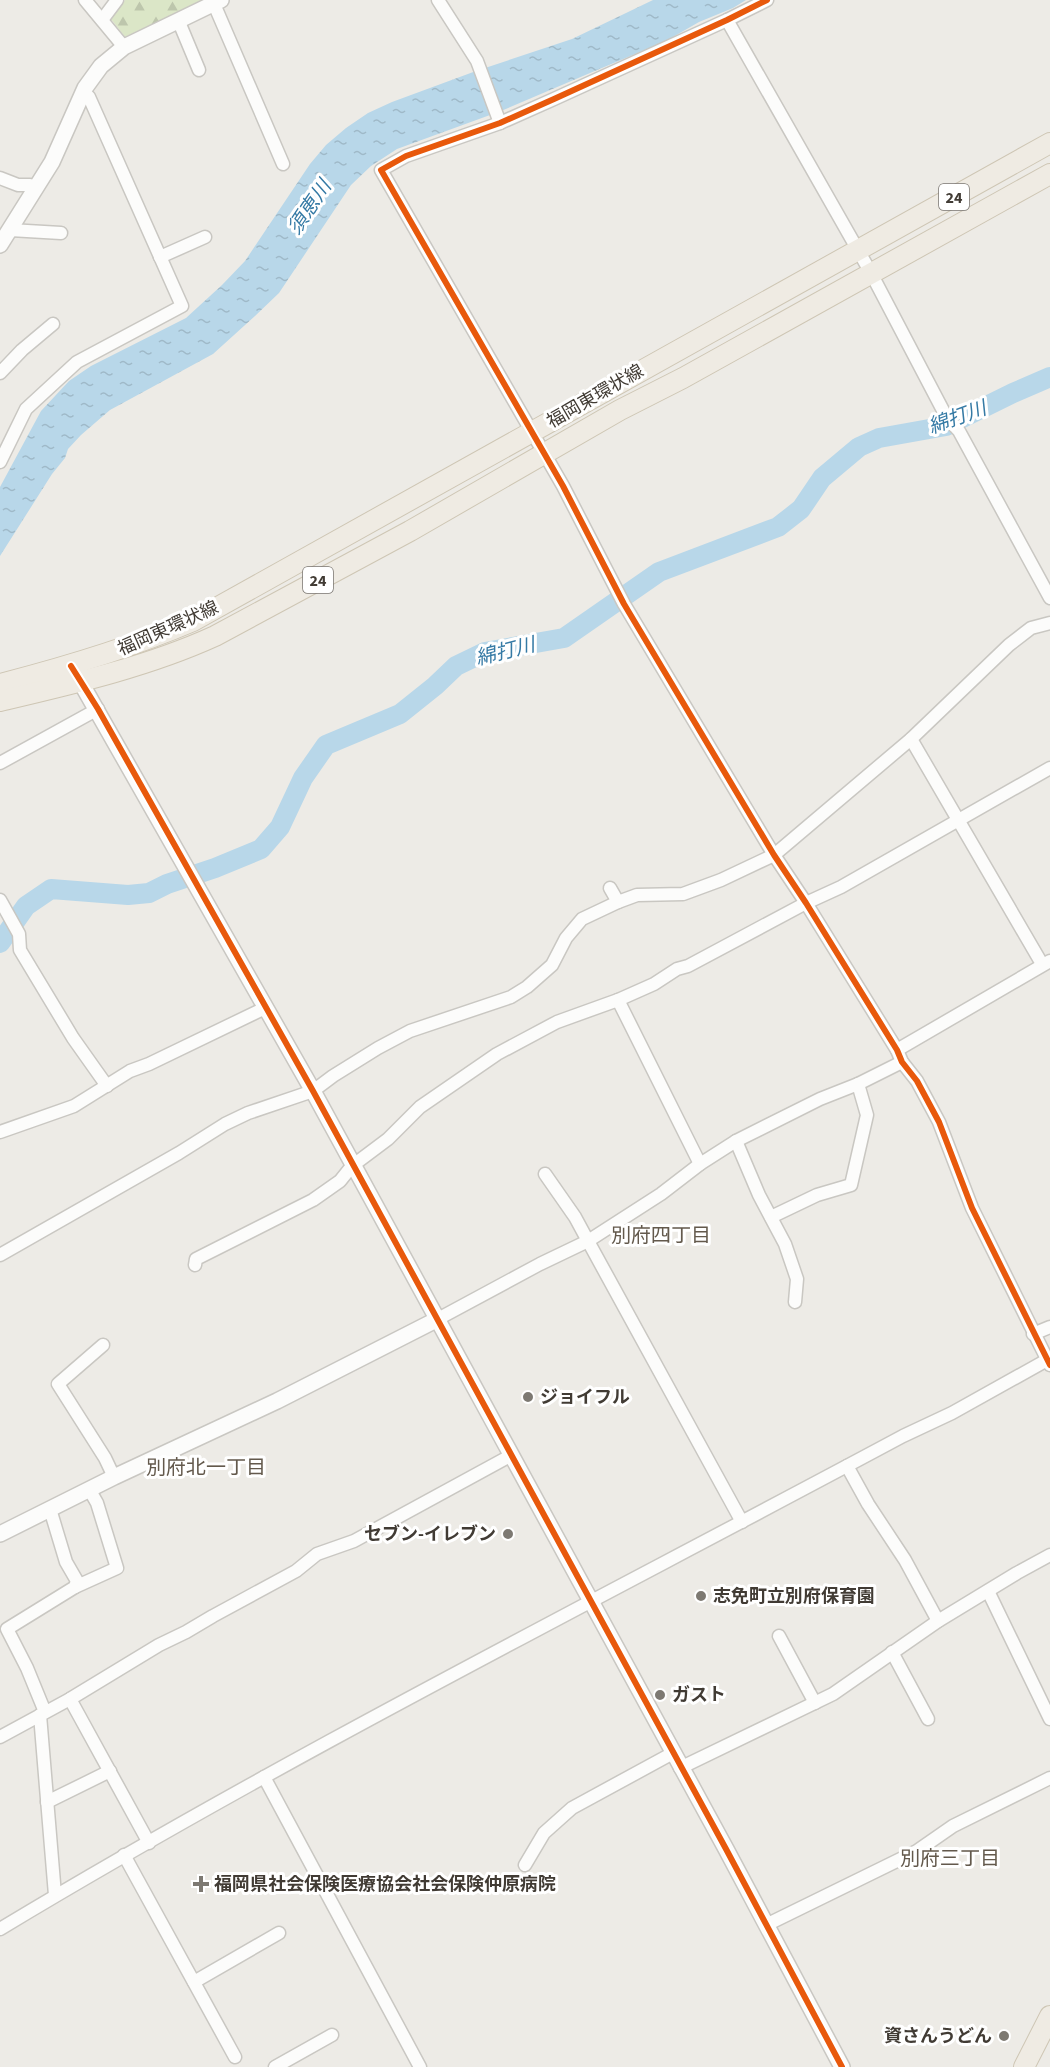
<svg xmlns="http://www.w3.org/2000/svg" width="1050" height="2067" font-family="'Source Sans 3','Noto Sans JP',sans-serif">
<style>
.forest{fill:url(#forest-firs)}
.water{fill:url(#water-ripples)}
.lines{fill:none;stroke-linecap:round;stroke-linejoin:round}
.river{stroke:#b8d7e9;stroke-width:20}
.minor-casing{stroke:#c9c7c2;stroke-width:15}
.tertiary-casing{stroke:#c9c7c2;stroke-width:18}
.primary-casing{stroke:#cec6b4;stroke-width:22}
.minor{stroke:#fcfcfb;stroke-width:12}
.tertiary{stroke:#fcfcfb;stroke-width:15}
.primary{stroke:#efebe3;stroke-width:20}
.cycleway-casing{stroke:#fff;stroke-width:10}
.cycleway{stroke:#e8590c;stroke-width:6}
.poi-dot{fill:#7d7972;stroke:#fff;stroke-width:2}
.labels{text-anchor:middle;stroke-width:6;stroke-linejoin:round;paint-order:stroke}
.shield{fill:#fff;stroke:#7a7671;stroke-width:1.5}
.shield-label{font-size:16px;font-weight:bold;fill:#413b34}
.street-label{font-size:18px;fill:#413b34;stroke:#fff}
.poi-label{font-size:18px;font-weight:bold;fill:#413b34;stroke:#fff;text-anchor:start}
.water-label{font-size:20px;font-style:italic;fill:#357aa5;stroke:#fff}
.neighbourhood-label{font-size:20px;fill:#63594c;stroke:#fff}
</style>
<defs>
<pattern id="forest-firs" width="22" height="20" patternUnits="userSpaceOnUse" patternTransform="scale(1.5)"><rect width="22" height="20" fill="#dbe6c7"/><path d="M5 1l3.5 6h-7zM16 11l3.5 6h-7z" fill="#bdc6ac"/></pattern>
<pattern id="water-ripples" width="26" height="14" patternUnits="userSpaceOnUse" patternTransform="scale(1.5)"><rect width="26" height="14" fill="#b8d7e9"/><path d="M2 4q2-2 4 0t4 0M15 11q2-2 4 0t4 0" fill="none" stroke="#9fb9c8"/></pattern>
</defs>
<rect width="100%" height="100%" fill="#edebe6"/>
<polygon class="forest" points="125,0 206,0 125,37 111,19"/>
<polygon class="water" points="653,0 746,0 733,8 699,22 666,41 583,76 501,111 397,149 371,166 351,185 279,293 255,316 213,354 110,410 81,435 68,449 65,458 52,474 0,556 0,487 41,411 69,381 91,366 186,318 222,285 245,261 310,164 326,145 346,128 368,113 392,102 476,71 572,39"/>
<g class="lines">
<polyline class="river" points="0,943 26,906 51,889 128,895 149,893 167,884 215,868 261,849 280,827 303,778 326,745 400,714 435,686 456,666 485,652 564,638 659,572 778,527 801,509 822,478 859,447 879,438 946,426 1013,393 1050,377"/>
<defs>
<g id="minor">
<polyline points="85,0 124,47"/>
<polyline points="438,0 477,61 500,123"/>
<polyline points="767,0 727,20 554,99 500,123 406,156 381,170 563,486 624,604 774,855 806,903 897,1050 902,1062 917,1081 939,1122 972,1208 1050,1365"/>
<polyline points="214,4 283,164"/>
<polyline points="102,20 117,0"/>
<polyline points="727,20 871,273 947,418 959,431 1050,598"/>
<polyline points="179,22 199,70"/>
<polyline points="0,178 18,185 30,185 36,188"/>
<polyline points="10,230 61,233"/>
<polyline points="160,257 205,237"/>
<polyline points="0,373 22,350 53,324"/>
<polyline points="0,462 26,409 77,362 182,306 89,97 84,92"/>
<polyline points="911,739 1042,964"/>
<polyline points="0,763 98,709"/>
<polyline points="610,888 618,902"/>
<polyline points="0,900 19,934 20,950 73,1038 107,1086"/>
<polyline points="618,1000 700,1164"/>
<polyline points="897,1050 1050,961"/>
<polyline points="0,1132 74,1106 130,1071 149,1064 265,1008"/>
<polyline points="736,1141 759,1195 785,1244 797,1279 795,1302"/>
<polyline points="545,1174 575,1217 588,1241 742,1522"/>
<polyline points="771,1217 817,1195 851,1185 867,1115 858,1084"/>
<polyline points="0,1255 179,1153 225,1124 248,1113 313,1091 333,1076 378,1048 410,1031 511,997 527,987 552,965 566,938 582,919 618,902 637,895 683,894 721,880 774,855 911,739 1009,645 1031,628 1050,623"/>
<polyline points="195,1265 196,1259 313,1200 340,1181 352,1166 388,1139 420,1107 497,1054 557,1022 618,1000 654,984 677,969 688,966 806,903 841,887 1050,768"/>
<polyline points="436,1320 540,1264 588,1241 661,1194 700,1164 736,1141 820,1099 858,1084 902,1062"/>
<polyline points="1033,1334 1050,1327"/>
<polyline points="103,1345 58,1384 105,1458 114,1477"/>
<polyline points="847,1466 868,1504 905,1560 938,1621"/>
<polyline points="75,1587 117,1568 97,1503 89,1489"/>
<polyline points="988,1591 1050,1719"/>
<polyline points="779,1636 815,1703"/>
<polyline points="892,1652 928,1719"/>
<polyline points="70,1699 149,1843"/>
<polyline points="45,1712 27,1668 7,1629 75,1587 77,1581 66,1562 50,1509"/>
<polyline points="40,1715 55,1895"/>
<polyline points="0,1737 70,1699 159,1645 186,1632 213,1616 296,1571 317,1554 354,1541 510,1456"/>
<polyline points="680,1768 833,1694 938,1621 1017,1573 1050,1555"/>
<polyline points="264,1777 420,2067"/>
<polyline points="47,1802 110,1771"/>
<polyline points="124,1855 235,2057"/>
<polyline points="525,1865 544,1833 572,1808 673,1753"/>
<polyline points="766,1925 917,1851 953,1826 1050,1778"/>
<path d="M0,1929C294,1752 601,1598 903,1436L952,1413L1047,1360"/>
<polyline points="194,1982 279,1933"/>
<polyline points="275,2067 332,2035"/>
</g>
<g id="tertiary">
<polyline points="0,245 52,162 85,88 101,66 124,47 221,0"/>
<polyline points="76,674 313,1091 726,1849 842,2067"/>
<polyline points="0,1534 114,1477 277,1401 436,1320"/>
</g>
<g id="primary">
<path d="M0,684C66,667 130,648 193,621L1050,143"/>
<path d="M0,701C72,684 147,667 215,636L410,531L620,410L683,378L1050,174"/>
<polyline points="1024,2067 1050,2016"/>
</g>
</defs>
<use href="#minor" class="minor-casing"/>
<use href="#tertiary" class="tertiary-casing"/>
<use href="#primary" class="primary-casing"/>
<use href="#minor" class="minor"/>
<use href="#tertiary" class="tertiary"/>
<use href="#primary" class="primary"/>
<defs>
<g id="cycleway">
<polyline points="767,0 727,20 554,99 500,123 406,156 381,170 563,486 624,604 774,855 806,903 897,1050 902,1062 917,1081 939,1122 972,1208 1050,1365"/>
<polyline points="71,666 98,709 313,1091 726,1849 842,2067"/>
</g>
</defs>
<use href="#cycleway" class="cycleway-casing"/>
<use href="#cycleway" class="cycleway"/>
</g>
<g class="poi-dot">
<circle cx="528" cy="1397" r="6"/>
<circle cx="508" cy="1534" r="6"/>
<circle cx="701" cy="1596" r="6"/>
<circle cx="660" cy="1695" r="6"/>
<path d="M198 1875h6v6h6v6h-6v6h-6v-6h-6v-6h6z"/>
<circle cx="1004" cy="2036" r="6"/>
</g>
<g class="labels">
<g class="shield">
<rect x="939" y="184" width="30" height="26" rx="4.5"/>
<rect x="303" y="567" width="30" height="26" rx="4.5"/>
</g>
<g class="shield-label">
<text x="954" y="203">24</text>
<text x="318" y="586">24</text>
</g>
<g class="street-label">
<text transform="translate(595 396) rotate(-30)" y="6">福岡東環状線</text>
<text transform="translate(168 628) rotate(-24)" y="6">福岡東環状線</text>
</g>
<g class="poi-label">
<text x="540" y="1403">ジョイフル</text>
<text x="496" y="1540" text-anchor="end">セブン-イレブン</text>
<text x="713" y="1602">志免町立別府保育園</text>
<text x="672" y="1701">ガスト</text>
<text x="214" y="1890">福岡県社会保険医療協会社会保険仲原病院</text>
<text x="992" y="2042" text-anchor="end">資さんうどん</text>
</g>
<g class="water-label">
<text transform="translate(309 207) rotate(-56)" y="7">須恵川</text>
<text transform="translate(957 417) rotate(-20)" y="7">綿打川</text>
<text transform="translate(505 651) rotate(-14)" y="7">綿打川</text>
</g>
<g class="neighbourhood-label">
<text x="661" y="1242">別府四丁目</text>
<text x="206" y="1474">別府北一丁目</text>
<text x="950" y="1865">別府三丁目</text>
</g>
</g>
</svg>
